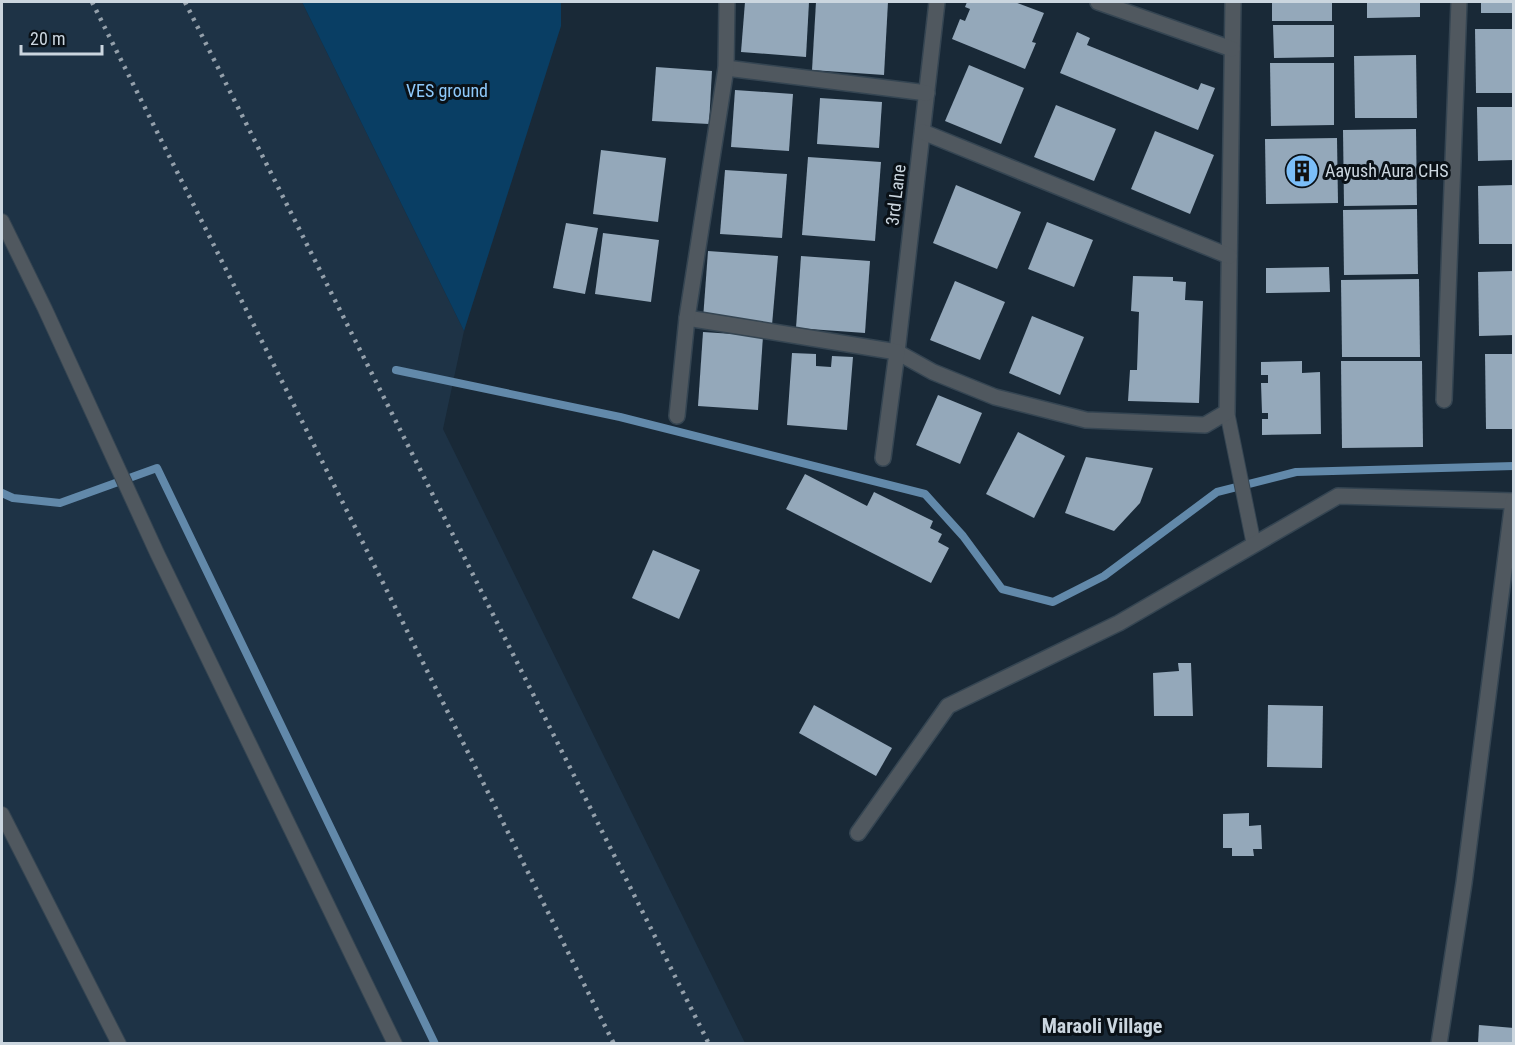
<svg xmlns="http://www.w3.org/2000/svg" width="1515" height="1045" font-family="'Roboto Condensed',sans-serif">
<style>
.built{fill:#1e3346}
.green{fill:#093e64}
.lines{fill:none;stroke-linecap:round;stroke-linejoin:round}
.stream{stroke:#6289aa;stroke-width:8}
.building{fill:#94a8ba}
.service-casing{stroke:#354552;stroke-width:16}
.minor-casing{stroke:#354552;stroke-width:18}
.service{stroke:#50585f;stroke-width:14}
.minor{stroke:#50585f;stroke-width:15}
.rail{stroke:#94a0ab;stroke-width:4.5;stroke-dasharray:3 6;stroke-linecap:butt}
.labels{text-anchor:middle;stroke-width:6;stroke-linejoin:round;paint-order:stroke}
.park-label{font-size:18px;fill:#8ec9fb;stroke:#0a1117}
.poi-label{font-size:18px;fill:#cbd6df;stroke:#0a1117;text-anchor:start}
.street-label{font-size:18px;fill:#cbd6df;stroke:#0a1117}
.neighbourhood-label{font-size:20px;font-weight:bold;fill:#cbd6df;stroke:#0a1117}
</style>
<rect width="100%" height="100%" fill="#192937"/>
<polygon class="built" points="2,2 302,2 464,331 443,429 745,1043 2,1044"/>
<polygon class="green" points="302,2 561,2 561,26 464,331"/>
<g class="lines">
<g class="stream">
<polyline points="396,370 620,417 925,494 963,536 1002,589 1053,602 1104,576 1217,492 1296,472 1514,466"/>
<polyline points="2,493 13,498 60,503 157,468 435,1044"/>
</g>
</g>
<g class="building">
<polygon points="745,2 809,2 806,57 741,52"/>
<polygon points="816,2 888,2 884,75 812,70"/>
<polygon points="967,2 1015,2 1044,13 1032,42 1036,43 1025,69 952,39 960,19 965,21 970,9 965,7"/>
<rect x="1272" y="2" width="60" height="19"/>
<polygon points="1367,2 1420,2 1420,17 1367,18"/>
<rect x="1481" y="2" width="33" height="11"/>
<polygon points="1273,25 1334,25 1334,57 1274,58"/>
<polygon points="1475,29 1514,29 1514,93 1476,93"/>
<polygon points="1077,32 1090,38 1087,45 1198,90 1201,83 1215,88 1198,130 1060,73"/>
<polygon points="1416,55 1417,118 1355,118 1354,56"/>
<polygon points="1270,63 1334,63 1334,125 1271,126"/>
<polygon points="969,65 1024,88 1001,144 945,121"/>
<polygon points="656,67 712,71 709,124 652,121"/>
<polygon points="735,90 793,94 789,151 731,147"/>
<polygon points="820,98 882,102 879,148 817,144"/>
<polygon points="1056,105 1116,129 1094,181 1034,157"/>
<polygon points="1477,107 1514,107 1514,160 1478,161"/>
<polygon points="1416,129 1417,205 1344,206 1343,130"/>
<polygon points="1155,131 1214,155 1190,214 1131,189"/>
<polygon points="1337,138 1338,203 1266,204 1265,139"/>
<polygon points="601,150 666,158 658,222 593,214"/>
<polygon points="808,157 881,162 875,241 802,235"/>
<polygon points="725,170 787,174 782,238 720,234"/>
<polygon points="956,185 1021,212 997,269 933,243"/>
<polygon points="1514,185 1514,244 1479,244 1478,186"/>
<polygon points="1417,209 1418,274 1344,275 1343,210"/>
<polygon points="1047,222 1093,240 1074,287 1028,269"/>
<polygon points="566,223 598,228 585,294 553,288"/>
<polygon points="603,233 659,240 651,302 595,294"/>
<polygon points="708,251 778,256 772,325 703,319"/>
<polygon points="801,256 870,261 865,333 796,328"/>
<polygon points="1329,267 1330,292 1266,293 1266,268"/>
<polygon points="1514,271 1514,335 1479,336 1478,272"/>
<polygon points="1133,276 1173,277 1173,281 1186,282 1185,300 1203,301 1199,403 1128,401 1130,370 1137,370 1139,312 1131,311"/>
<polygon points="1419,279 1420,357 1342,357 1341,280"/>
<polygon points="955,281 1005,302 980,360 930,340"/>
<polygon points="1032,316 1084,337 1060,395 1009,373"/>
<polygon points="703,332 763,336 758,410 698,406"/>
<polygon points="792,353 816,354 816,366 831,367 832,356 853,357 847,430 787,425"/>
<polygon points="1485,354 1514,354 1514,429 1486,429"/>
<polygon points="1302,361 1302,373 1320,372 1321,434 1262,435 1262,419 1268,419 1268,413 1262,413 1261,383 1268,383 1268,375 1261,375 1261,362"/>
<polygon points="1341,361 1422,361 1423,447 1342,448"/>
<polygon points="938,395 982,413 960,464 916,445"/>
<polygon points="1018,432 1065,456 1034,518 986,494"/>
<polygon points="1086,457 1153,468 1140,503 1114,531 1065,513"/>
<polygon points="805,474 867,506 874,492 933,521 930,528 942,534 938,542 949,548 931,583 786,509"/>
<polygon points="653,550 700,570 679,619 632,598"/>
<polygon points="1178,663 1191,663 1193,716 1154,716 1153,673 1179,671"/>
<polygon points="814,705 892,748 876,776 799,733"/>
<polygon points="1268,705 1323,706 1322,768 1267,767"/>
<polygon points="1249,813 1249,826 1261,825 1262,849 1253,849 1254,856 1232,856 1232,848 1223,848 1223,814"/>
<polygon points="1479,1025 1514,1028 1514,1044 1478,1044"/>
</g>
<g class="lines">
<defs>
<g id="service">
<polyline points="2,221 45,309 157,553 395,1044"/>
<polyline points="1227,412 1254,545"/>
<polyline points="2,814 119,1044"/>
</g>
<g id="minor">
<polyline points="937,2 897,352 933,372 995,397 1086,420 1205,425 1227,412 1233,2"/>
<polyline points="1098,2 1232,49"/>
<polyline points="726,68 927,93"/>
<polyline points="923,132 1229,256"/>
<polyline points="687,318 897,352 883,458"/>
<polyline points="1444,400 1459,2"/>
<polyline points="677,416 687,318 726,68 727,2"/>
<polyline points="858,833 948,706 1119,623 1338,496 1514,501"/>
<polyline points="1439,1044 1464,883 1513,501"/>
</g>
</defs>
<use href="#service" class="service-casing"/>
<use href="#minor" class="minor-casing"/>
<use href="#service" class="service"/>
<use href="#minor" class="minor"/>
<g class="rail">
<polyline points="92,2 614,1044"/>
<polyline points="185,2 709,1044"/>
</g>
</g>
<defs>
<symbol id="building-disc" viewBox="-11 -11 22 22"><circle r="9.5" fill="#7bbef8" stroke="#0a1117"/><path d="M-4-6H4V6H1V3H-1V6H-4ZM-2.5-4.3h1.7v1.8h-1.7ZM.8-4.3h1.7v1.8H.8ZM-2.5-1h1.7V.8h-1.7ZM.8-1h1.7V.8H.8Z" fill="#111"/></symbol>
</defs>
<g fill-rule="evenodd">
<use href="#building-disc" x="1283" y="152" width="38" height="38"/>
</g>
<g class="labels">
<g class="park-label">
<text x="447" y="97">VES ground</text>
</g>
<g class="poi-label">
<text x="1325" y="177">Aayush Aura CHS</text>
</g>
<g class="street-label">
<text transform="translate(896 195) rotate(-83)" y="6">3rd Lane</text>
</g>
<g class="neighbourhood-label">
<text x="1102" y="1033">Maraoli Village</text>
</g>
</g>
<rect width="1515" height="1045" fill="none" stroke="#cbd6df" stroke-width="6"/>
<path d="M21 45v9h81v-9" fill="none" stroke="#cbd6df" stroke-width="3"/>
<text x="30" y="45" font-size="18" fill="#cbd6df" stroke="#0a1117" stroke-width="4.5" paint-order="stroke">20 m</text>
</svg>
